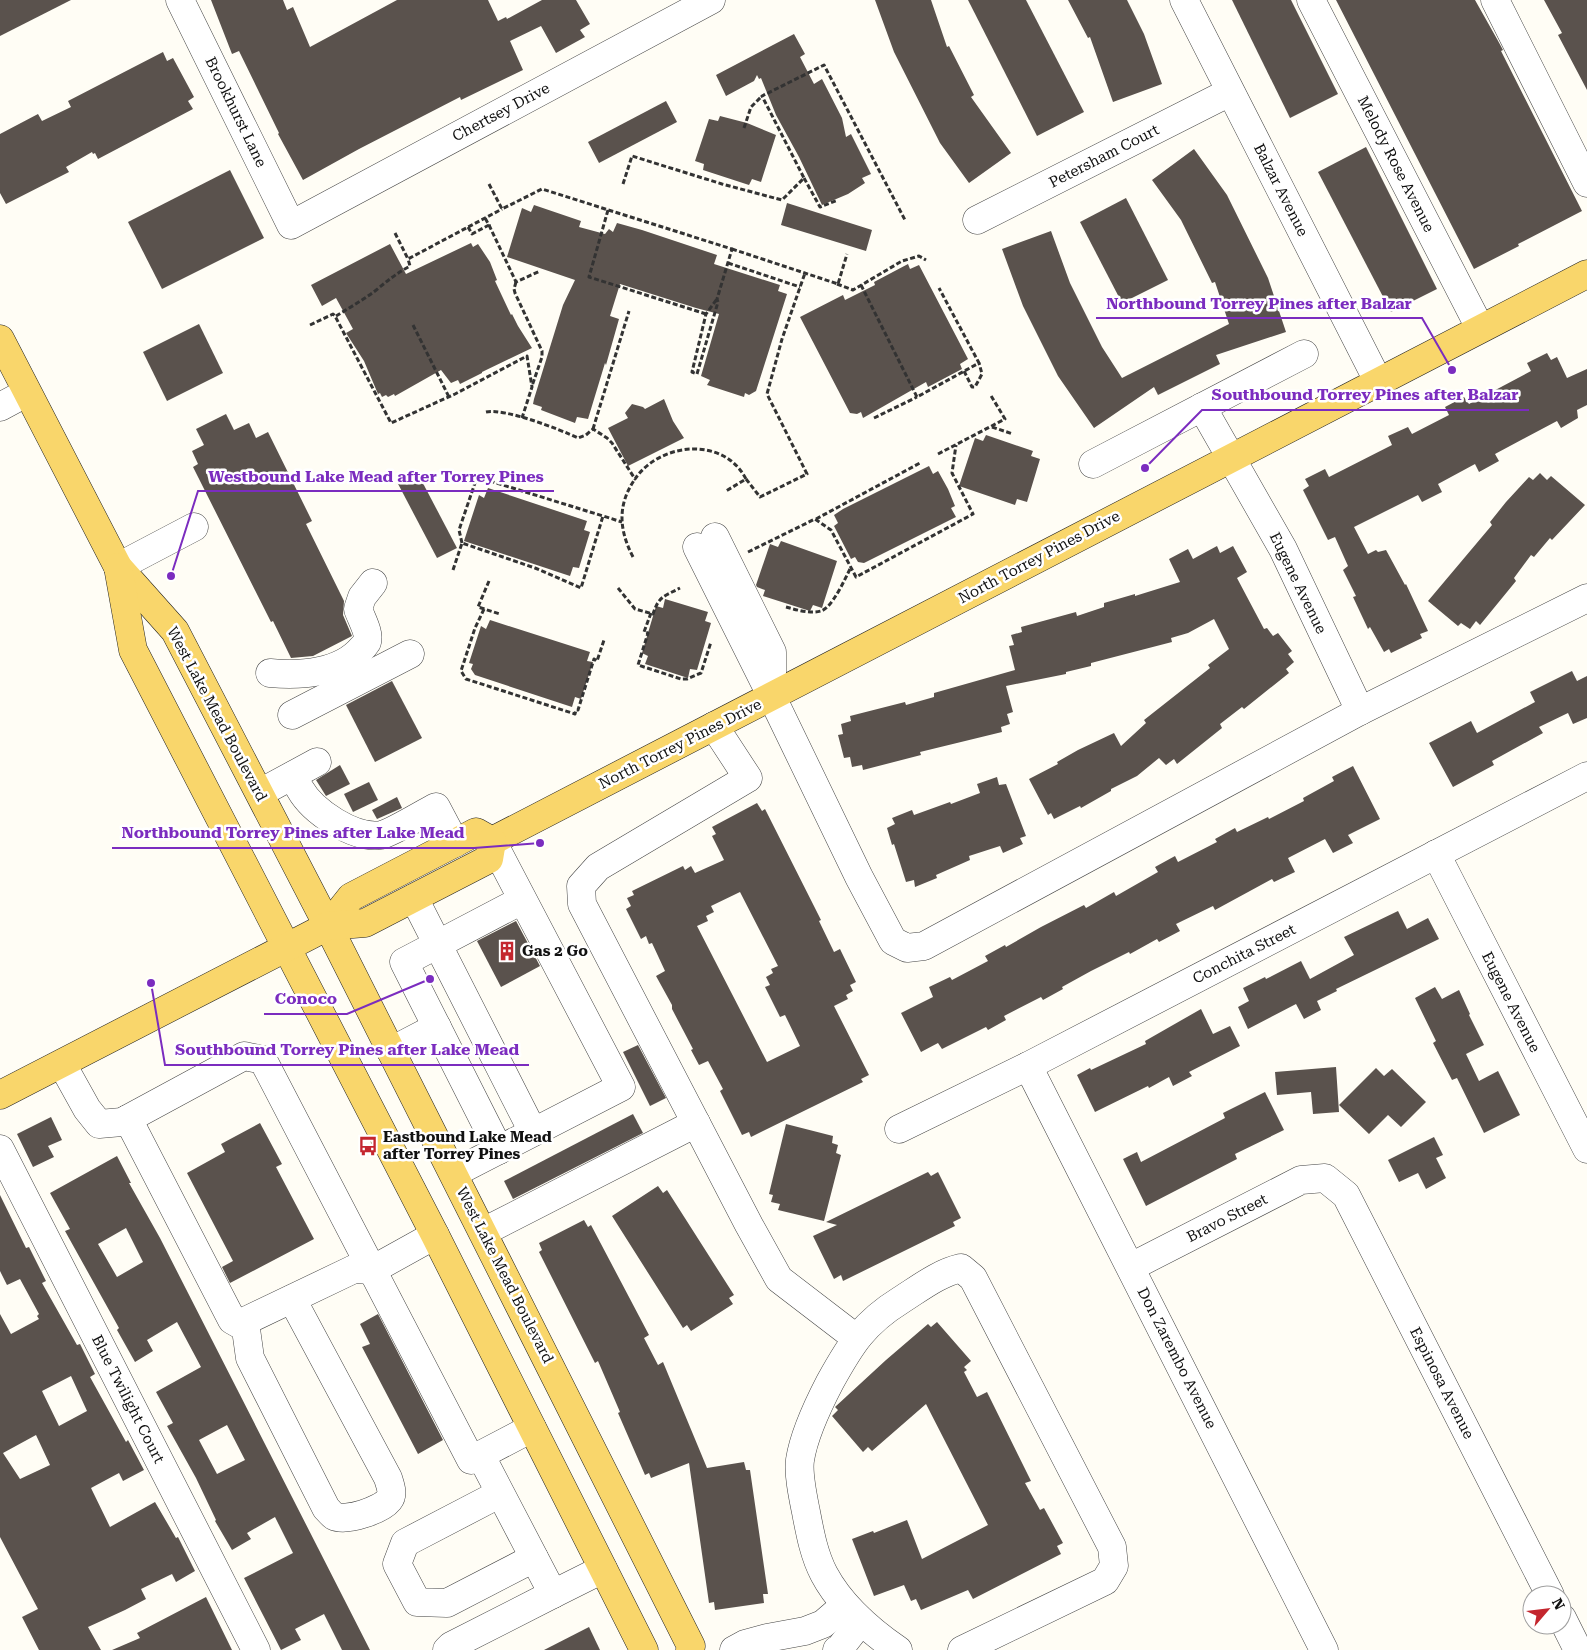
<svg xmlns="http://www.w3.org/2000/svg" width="1587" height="1650" font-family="'Roboto Serif',serif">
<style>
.building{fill:#5a524d;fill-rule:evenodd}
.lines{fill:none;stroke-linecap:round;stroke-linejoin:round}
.minor-casing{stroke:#444;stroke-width:29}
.major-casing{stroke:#222;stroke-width:29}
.path{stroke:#333;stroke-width:3;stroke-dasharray:5 2.5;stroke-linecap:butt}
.minor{stroke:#fff;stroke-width:28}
.major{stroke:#f9d66b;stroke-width:28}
.labels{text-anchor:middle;stroke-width:5;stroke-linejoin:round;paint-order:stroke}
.street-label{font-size:15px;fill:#111;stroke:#fff}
.poi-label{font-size:15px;font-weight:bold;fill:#111;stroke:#fff;text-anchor:start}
.leader{fill:none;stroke:#7b2cbf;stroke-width:2}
.callout-dot{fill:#7b2cbf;stroke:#fff;stroke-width:2}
.callout-label{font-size:16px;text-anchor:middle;font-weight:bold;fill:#7b2cbf;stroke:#fff;stroke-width:5;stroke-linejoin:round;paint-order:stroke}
</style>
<rect width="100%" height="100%" fill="#fffdf5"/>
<g class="building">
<polygon points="0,0 71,0 0,36"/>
<polygon points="211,0 283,0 287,10 293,7 310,47 397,0 488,0 498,21 506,17 507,19 542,0 576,0 590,24 580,30 585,37 556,53 541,26 510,41 523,70 461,100 460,97 359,149 303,180 278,134 279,133 239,51 232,54"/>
<polygon points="875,0 931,0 947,47 949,46 974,95 971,97 1011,153 969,183 940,143 894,52"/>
<polygon points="968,0 1026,0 1084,112 1037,136"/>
<polygon points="1068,0 1127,0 1144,34 1162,84 1113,102 1090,37 1088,38"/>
<polygon points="1232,0 1291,0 1338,94 1290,118"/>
<polygon points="1336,0 1475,0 1497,39 1503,50 1501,51 1582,211 1518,244 1519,246 1474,269"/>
<polygon points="1544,0 1587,0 1587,90 1558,35 1562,33"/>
<polygon points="794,34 805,54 800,57 814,84 822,79 842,118 846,137 851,134 871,174 862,178 865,183 848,194 822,205 799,157 776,115 761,78 759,79 757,75 754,81 726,96 716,75"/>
<polygon points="163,52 167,61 173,58 194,97 188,101 193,109 98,159 95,153 93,154 92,152 66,167 69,172 6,204 0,193 0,134 38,114 42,121 71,107 68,101"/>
<polygon points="666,101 677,122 599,163 588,142"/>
<polygon points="720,116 747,123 776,135 761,182 752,179 749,185 703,170 704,164 695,161 709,119 718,121"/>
<polygon points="1366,147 1437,289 1391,312 1318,172"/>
<polygon points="1194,149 1227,195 1268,278 1286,332 1216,355 1220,364 1158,395 1154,387 1094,428 1058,376 1023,306 1002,249 1051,231 1070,283 1102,347 1122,378 1229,324 1215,282 1212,283 1181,220 1152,180"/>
<polygon points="230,170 264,238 162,289 128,222"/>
<polygon points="1126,198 1168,280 1122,303 1080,222"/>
<polygon points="787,203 872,230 866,251 781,225"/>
<polygon points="534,205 581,221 579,227 605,234 609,229 613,232 617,223 642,230 717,255 714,264 780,285 778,291 787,294 756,391 749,395 745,393 744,397 707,385 710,380 701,376 719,314 696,308 620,284 610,316 619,319 606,365 605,363 588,419 577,417 575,423 541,410 542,407 533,404 534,399 563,305 575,280 507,257 522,208 531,212"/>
<polygon points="471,243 473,247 478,244 490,262 497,280 495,281 511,315 512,314 518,326 532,348 482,372 482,373 460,384 458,380 451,383 441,370 395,396 394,394 388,397 386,395 382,397 380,393 378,394 364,361 346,333 353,329 336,298 322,306 311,285 390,244 406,274"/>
<polygon points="908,264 910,269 919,265 968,359 960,364 962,369 928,387 926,382 863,418 861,412 857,414 850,413 800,317 843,295 845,300 875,285 874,282"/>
<polygon points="199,324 223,373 167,401 143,352"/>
<polygon points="1547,353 1551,360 1557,357 1567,378 1587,369 1587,405 1577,410 1578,418 1561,428 1557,421 1523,439 1495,454 1499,461 1479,472 1475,464 1438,484 1442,492 1422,502 1418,495 1354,527 1368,554 1376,550 1378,552 1386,550 1405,585 1406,584 1428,631 1420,634 1422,638 1391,653 1389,649 1384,652 1370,627 1368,629 1353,597 1356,596 1343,570 1348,566 1335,537 1328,540 1303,490 1309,486 1305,479 1325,469 1329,477 1392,445 1388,436 1408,427 1412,434 1449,415 1445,407 1464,397 1469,404 1531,371 1527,363"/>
<polygon points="664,399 673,421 684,438 628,466 608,428 628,418 625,413 632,404 643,407 645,409"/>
<polygon points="226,414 234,430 249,423 256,438 268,432 312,521 306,524 344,601 343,615 352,636 313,656 291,658 273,621 271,622 193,467 198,464 192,451 204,445 196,429"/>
<polygon points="986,435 1033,451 1031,456 1040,459 1027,502 1017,499 1015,505 959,486 975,438 983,441"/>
<polygon points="929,466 933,474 938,471 948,489 955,506 951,508 956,517 864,563 858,562 855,557 851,559 834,526 838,523 834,515 843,509"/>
<polygon points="416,470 457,548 437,558 396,480"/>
<polygon points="1540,473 1547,480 1551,476 1585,505 1552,540 1550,538 1534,557 1531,555 1514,578 1516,581 1480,625 1476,621 1470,629 1461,623 1458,626 1428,601 1492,525 1490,522 1506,502 1529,477 1533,480"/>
<polygon points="488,488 587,521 584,530 590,532 579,568 573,567 570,576 464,541 479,495 484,498"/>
<polygon points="781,541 837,561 822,608 813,605 810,611 763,596 765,590 757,587 756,585 770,544 778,547"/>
<polygon points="1217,546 1220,553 1233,546 1247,572 1237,578 1264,629 1267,628 1273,636 1278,633 1292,651 1288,654 1294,662 1286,669 1289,673 1244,709 1242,707 1220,724 1222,728 1177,764 1174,759 1166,765 1159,758 1137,776 1111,789 1111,791 1081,808 1080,806 1054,819 1051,813 1048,815 1029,779 1058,764 1057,762 1078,750 1114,733 1121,746 1146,723 1144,720 1210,668 1208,665 1229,649 1214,619 1188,633 1171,638 1172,642 1091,663 1091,666 1066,672 1066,674 1006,686 1013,712 1007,714 1010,724 1001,727 1002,732 920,752 921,755 863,770 862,765 852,767 850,757 844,758 838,735 843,734 841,724 851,721 850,716 905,702 906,705 934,697 934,693 1015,670 1009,646 1014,645 1011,635 1022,632 1021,627 1076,612 1077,616 1104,607 1104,603 1135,594 1135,596 1180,582 1169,559 1188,549 1193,559"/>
<polygon points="665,599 708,612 705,621 711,623 697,670 690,669 688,678 645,664 648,656 642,653 656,606 663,608"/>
<polygon points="490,620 590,652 587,661 593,662 581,699 575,697 572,707 475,675 471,669 473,664 469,663 481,626 486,629"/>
<polygon points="1572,671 1577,681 1587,676 1587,718 1573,724 1568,713 1539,727 1543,733 1492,761 1494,765 1453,787 1429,743 1471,721 1477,733 1535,702 1530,692"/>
<polygon points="392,681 422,738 375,762 346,705"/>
<polygon points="340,765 350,784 326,796 316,780"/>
<polygon points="1353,766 1380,819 1348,835 1353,843 1333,853 1325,839 1288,858 1295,872 1274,882 1272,879 1215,910 1213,906 1176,924 1180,931 1159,942 1157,939 1130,954 1129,952 1091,971 1062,987 1063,989 1043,1000 1041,997 1004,1016 1006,1020 988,1030 986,1027 942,1049 938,1043 921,1052 901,1013 933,997 929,987 950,977 952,980 988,961 985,956 1005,945 1006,947 1041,927 1084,905 1086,908 1114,892 1116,896 1158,872 1155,867 1175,856 1178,862 1217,842 1215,839 1235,828 1237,832 1268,817 1269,819 1304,801 1303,798 1334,781 1332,777"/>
<polygon points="997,777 999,785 1006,784 1026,836 1020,838 1023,844 1003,853 1000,846 969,856 970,860 936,875 937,878 915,887 914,880 906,882 894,844 892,845 887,828 895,824 892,818 912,810 914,815 950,802 951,804 980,793 977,784"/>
<polygon points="369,782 378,800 353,812 344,794"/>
<polygon points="397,797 402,808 377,819 372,810"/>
<path d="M757,803L762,811L765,809L821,920L819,921L834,952L840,949L856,982L850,985L853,991L846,995L848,999L834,1006L869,1075L861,1079L863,1082L751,1137L749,1132L742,1135L720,1091L723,1089L708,1061L699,1065L691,1050L693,1049L672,1009V1005L656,976L665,971L652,943L649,944L646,936L641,939L626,909L631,906L627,898L634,895L632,891L683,866L685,870L691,866L695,873L724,860L712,836L716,834L712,827ZM740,892L778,966L771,969L773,973L766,977L770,985L765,987L780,1017L785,1015L800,1046L767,1062L697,926L708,921L706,916L714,912L711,906Z"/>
<polygon points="1398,911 1407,929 1428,918 1439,939 1336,989 1337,991 1317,1001 1321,1010 1304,1019 1296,1004 1248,1029 1238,1007 1249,1001 1243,988 1265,977 1266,979 1301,961 1310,979 1354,955 1344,937"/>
<polygon points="516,921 540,966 501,987 477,941"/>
<polygon points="1435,987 1442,999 1459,990 1470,1014 1469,1015 1484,1045 1466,1054 1479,1081 1498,1071 1520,1115 1484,1133 1457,1078 1452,1080 1433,1043 1436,1041 1415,998"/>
<polygon points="1201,1009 1213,1034 1230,1026 1240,1046 1189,1072 1192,1076 1173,1086 1169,1077 1149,1088 1148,1086 1095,1112 1077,1075 1090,1068 1091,1070 1146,1044 1145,1041"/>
<polygon points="638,1045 666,1098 650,1106 623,1052"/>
<polygon points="1336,1067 1339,1112 1313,1114 1311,1092 1277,1095 1275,1072"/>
<polygon points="1376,1068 1384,1076 1392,1069 1426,1102 1401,1127 1388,1115 1369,1134 1339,1105"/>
<polygon points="1265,1092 1284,1130 1235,1154 1237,1159 1146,1206 1123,1159 1137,1152 1141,1162 1225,1118 1223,1113"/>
<polygon points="633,1114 643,1133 513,1199 504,1181"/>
<polygon points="51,1117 62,1140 48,1146 54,1157 33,1167 17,1134"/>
<polygon points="260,1123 282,1164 276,1167 314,1239 230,1283 222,1267 233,1261 187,1173 225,1152 221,1144"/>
<polygon points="786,1124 833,1136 832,1143 838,1145 836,1153 841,1155 824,1221 778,1210 780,1204 771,1202 773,1195 769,1194"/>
<polygon points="1434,1137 1443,1155 1436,1158 1446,1178 1426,1189 1418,1173 1399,1182 1388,1160"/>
<path d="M117,1156L131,1183H129L160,1238L370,1650H342L324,1614L295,1629L301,1640L281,1650L244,1578L293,1553L275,1517L247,1533L251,1539L232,1550L215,1521L216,1520L196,1478L167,1426L173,1423L156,1392L201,1367L177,1322L147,1340L153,1351L135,1362L117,1330L119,1328L65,1231L70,1229L50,1193ZM126,1228L143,1262L117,1277L98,1244ZM227,1425L245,1460L217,1474L199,1440Z"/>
<polygon points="928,1172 931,1176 938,1172 961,1218 953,1222 955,1226 843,1281 841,1275 834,1279 813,1236 837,1225 826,1222"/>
<polygon points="658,1186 663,1193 667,1190 734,1295 729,1298 733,1304 691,1331 687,1325 683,1328 612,1216"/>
<path d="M0,1195L26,1248L29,1247L46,1281L42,1283L77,1345L80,1344L95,1374L90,1377L126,1442L128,1440L144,1470L123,1481L119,1473L91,1488L110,1527L155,1502L176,1538L178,1537L195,1571L176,1582L172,1574L141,1589L146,1599L125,1610L88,1627L101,1650H39L22,1617L38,1609L0,1537V1314L11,1334L39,1319L37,1316L39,1314L20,1279L7,1285L0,1271ZM71,1376L87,1411L59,1426L42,1391ZM36,1435L50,1465L20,1479L3,1453Z"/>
<polygon points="584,1220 588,1227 591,1225 649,1335 644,1338 658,1365 663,1362 707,1468 744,1462 746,1470 750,1470 768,1594 763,1594 764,1603 715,1610 714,1602 709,1603 689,1463 651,1478 649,1473 645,1475 618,1413 620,1412 598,1361 595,1363 539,1252 542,1250 539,1243"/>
<polygon points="378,1314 443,1440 418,1454 362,1347 370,1344 360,1324"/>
<polygon points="937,1322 971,1361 964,1367 967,1370 964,1372 977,1397 987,1392 1031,1481 1025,1483 1040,1510 1044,1508 1063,1543 1057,1546 1061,1554 973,1599 968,1590 921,1610 916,1599 911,1601 904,1585 874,1596 852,1539 873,1531 874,1533 907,1520 922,1559 988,1525 926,1404 872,1451 868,1447 863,1452 832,1416 838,1410 835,1407 886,1360 928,1324 931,1327"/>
<polygon points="206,1597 232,1650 112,1650 140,1638 137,1633"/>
<polygon points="589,1627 600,1650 544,1650"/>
</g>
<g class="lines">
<defs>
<g id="minor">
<polyline points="180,0 291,225 711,0"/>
<polyline points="1184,0 1378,381"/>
<polyline points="1311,0 1480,328"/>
<polyline points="1495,0 1587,183"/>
<polyline points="977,220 1230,92"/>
<polyline points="0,407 26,393"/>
<polyline points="1202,407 1283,549 1360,711"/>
<polyline points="1093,464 1304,354"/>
<polyline points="697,547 772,697 772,652 715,537"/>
<polyline points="118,567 194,527"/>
<path d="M270,673C301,676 341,673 362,648C363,648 366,643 367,642C370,633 361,618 358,609L362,597L373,583"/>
<polyline points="772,697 859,877 893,941 907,948 924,946 1360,711 1587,598"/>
<polyline points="292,715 410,654"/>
<polyline points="714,726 748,778 598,867 581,886 582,904 749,1225 779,1279 856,1338"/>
<path d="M294,775C296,779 297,785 300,789C313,812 354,839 381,835C392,833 424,813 436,807L455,843"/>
<polyline points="260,793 317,762"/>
<polyline points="1436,854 1587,1149"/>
<polyline points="414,898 533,1132"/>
<polyline points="391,1051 437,1027"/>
<polyline points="62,1064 87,1109 99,1124 122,1122 244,1056 263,1060 471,1460 532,1428"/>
<polyline points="1028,1066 1324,1650"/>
<polyline points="128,1119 232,1320 239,1324 354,1269 372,1270 435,1235"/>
<polyline points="899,1129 1028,1066 1587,776"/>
<polyline points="0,1149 256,1650"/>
<polyline points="499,1150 404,962 522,900"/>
<polyline points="454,1173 621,1087 492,841"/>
<polyline points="483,1232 696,1123"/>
<polyline points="1131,1267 1301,1180 1325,1178 1346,1195 1550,1595"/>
<path d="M245,1322L250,1358L326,1508C328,1510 331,1514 334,1516C346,1522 381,1510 389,1500C394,1494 390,1485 388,1478L292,1299"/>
<polyline points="481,1456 553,1594 603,1569"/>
<polyline points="499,1494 405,1543 397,1564 417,1602 447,1603 534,1558"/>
<polyline points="1562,1618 1578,1650"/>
<polyline points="447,1650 451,1646 553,1594"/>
<polyline points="734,1650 745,1644 767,1638 805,1631 823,1624 845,1605"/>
<polyline points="837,1650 840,1648 861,1621"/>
<path d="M898,1650C869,1630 841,1606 824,1574C814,1555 810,1533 806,1512C803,1497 798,1474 800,1460C804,1434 818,1405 830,1382C851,1344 864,1323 901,1300C920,1288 939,1273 961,1268L973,1278L1112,1547L1114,1566L1105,1581L962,1650"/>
</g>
<g id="major">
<polyline points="0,339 118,567 175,631 328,926 691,1646 690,1650"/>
<polyline points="118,567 133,650 435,1235 644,1650"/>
<polyline points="492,841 1587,274"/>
<polyline points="328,926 351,897 476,832 492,841"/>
<polyline points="0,1095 328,926 365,923 489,859 492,841"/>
</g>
</defs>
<use href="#minor" class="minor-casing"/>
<use href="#major" class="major-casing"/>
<g class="path">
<polyline points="744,128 751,107 762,96"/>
<polyline points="804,178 820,207 838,200"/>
<polyline points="489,184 502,209 542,189 732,249 717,299 718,302 697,374 692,372 706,314 717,299"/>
<polyline points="623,184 632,156 722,184 782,200 804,178 762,96 824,65 905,220"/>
<polyline points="608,210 589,277 706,314"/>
<polyline points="489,225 516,282 540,271"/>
<polyline points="468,227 472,234 489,225 485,218"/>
<polyline points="395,233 408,259"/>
<polyline points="732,249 838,284 847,254"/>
<polyline points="728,263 800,287"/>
<polyline points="516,282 514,289 515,293 542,351 542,357 532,386"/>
<polyline points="837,284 853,290 902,261 919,256 926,260"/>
<polyline points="861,285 917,397 979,363 939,288"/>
<path d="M336,316C349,308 363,300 375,291C387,281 397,273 410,266L408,259L502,209"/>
<polyline points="310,325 333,314 335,316 391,423 455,394 527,356 532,387 522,418"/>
<polyline points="413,325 449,397"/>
<polyline points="964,371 972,387 975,387 982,374 979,363"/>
<path d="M486,412C505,408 559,429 578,438L586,435L593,429L607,438L612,443L635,479C660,442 724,436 746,479L726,491"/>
<polyline points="874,418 917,397"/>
<polyline points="992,427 1013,434"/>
<polyline points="593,429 629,311"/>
<polyline points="938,454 1005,419 990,394"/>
<polyline points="746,479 760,497 807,474 767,394 782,339 805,273"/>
<polyline points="816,519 920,463"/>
<polyline points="462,543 459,530 477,477 603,516"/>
<polyline points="748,552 815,519 831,530 856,577 973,514 952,473 956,445"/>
<path d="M633,557C619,530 617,505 635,479"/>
<polyline points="453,570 462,543 535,568 581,588 603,516 622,522"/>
<polyline points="489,581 478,607 500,614"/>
<path d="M618,588L635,609L653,614C659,596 663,597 680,588"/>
<path d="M786,607C797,610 810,614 821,611C832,608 845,579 850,569"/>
<polyline points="484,609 475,628 461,671 466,679 575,714 576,710 578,710 594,659 597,661 604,640"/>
<polyline points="651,613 644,632 648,633 638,665 681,679 687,679 701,673 711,642"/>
</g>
<use href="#minor" class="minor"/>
<use href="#major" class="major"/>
</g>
<defs>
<symbol id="building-bare" viewBox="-9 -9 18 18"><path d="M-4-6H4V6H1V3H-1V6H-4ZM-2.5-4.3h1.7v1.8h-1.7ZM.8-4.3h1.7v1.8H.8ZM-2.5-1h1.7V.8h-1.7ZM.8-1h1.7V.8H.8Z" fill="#c4262e" stroke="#fff" stroke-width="2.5" paint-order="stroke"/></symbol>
<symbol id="bus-bare" viewBox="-9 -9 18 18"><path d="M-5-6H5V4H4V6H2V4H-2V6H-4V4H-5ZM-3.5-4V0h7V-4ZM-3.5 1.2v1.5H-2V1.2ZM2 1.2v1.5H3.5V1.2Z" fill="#c4262e" stroke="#fff" stroke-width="2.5" paint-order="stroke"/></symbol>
</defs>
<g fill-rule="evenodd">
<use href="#building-bare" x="493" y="937" width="28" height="28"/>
<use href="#bus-bare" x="354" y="1132" width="28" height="28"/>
</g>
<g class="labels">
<g class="street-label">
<text transform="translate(236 112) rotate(64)" y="5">Brookhurst Lane</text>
<text transform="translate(501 112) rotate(-28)" y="5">Chertsey Drive</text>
<text transform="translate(1104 156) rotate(-27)" y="5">Petersham Court</text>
<text transform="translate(1396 164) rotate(63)" y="5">Melody Rose Avenue</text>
<text transform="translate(1281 190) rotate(63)" y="5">Balzar Avenue</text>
<text transform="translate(1039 557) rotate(-28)" y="5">North Torrey Pines Drive</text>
<text transform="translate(1298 583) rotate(64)" y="5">Eugene Avenue</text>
<text transform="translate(217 714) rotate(62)" y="5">West Lake Mead Boulevard</text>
<text transform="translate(680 744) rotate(-27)" y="5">North Torrey Pines Drive</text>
<text transform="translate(1244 954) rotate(-27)" y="5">Conchita Street</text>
<text transform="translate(1511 1002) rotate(63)" y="5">Eugene Avenue</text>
<text transform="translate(1227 1218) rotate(-27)" y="5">Bravo Street</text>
<text transform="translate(505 1275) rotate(63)" y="5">West Lake Mead Boulevard</text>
<text transform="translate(1177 1358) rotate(63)" y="5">Don Zarembo Avenue</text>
<text transform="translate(1442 1383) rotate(63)" y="5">Espinosa Avenue</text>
<text transform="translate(128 1399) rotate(63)" y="5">Blue Twilight Court</text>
</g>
<g class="poi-label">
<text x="522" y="956">Gas 2 Go</text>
<text x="383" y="1142">Eastbound Lake Mead<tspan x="383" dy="17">after Torrey Pines</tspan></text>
</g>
</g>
<path class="leader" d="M1452 370L1422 318H1096M1145 468L1202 410H1529M171 576L198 491H554M540 843L474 848H112M430 979L347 1014H264M151 983L165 1065H529"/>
<g class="callout-dot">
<circle cx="1452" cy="370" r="5"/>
<circle cx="1145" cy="468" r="5"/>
<circle cx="171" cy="576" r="5"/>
<circle cx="540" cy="843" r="5"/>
<circle cx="430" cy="979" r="5"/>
<circle cx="151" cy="983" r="5"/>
</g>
<g class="callout-label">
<text x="1259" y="309">Northbound Torrey Pines after Balzar</text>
<text x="1365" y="400">Southbound Torrey Pines after Balzar</text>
<text x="376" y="482">Westbound Lake Mead after Torrey Pines</text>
<text x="293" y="838">Northbound Torrey Pines after Lake Mead</text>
<text x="306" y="1004">Conoco</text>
<text x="347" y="1055">Southbound Torrey Pines after Lake Mead</text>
</g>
<g transform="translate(1547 1610) rotate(62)"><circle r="24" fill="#ffffff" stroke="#a0a0a0"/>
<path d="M0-4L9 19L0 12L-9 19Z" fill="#c4262e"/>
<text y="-8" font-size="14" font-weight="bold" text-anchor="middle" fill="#111111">N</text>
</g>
</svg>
